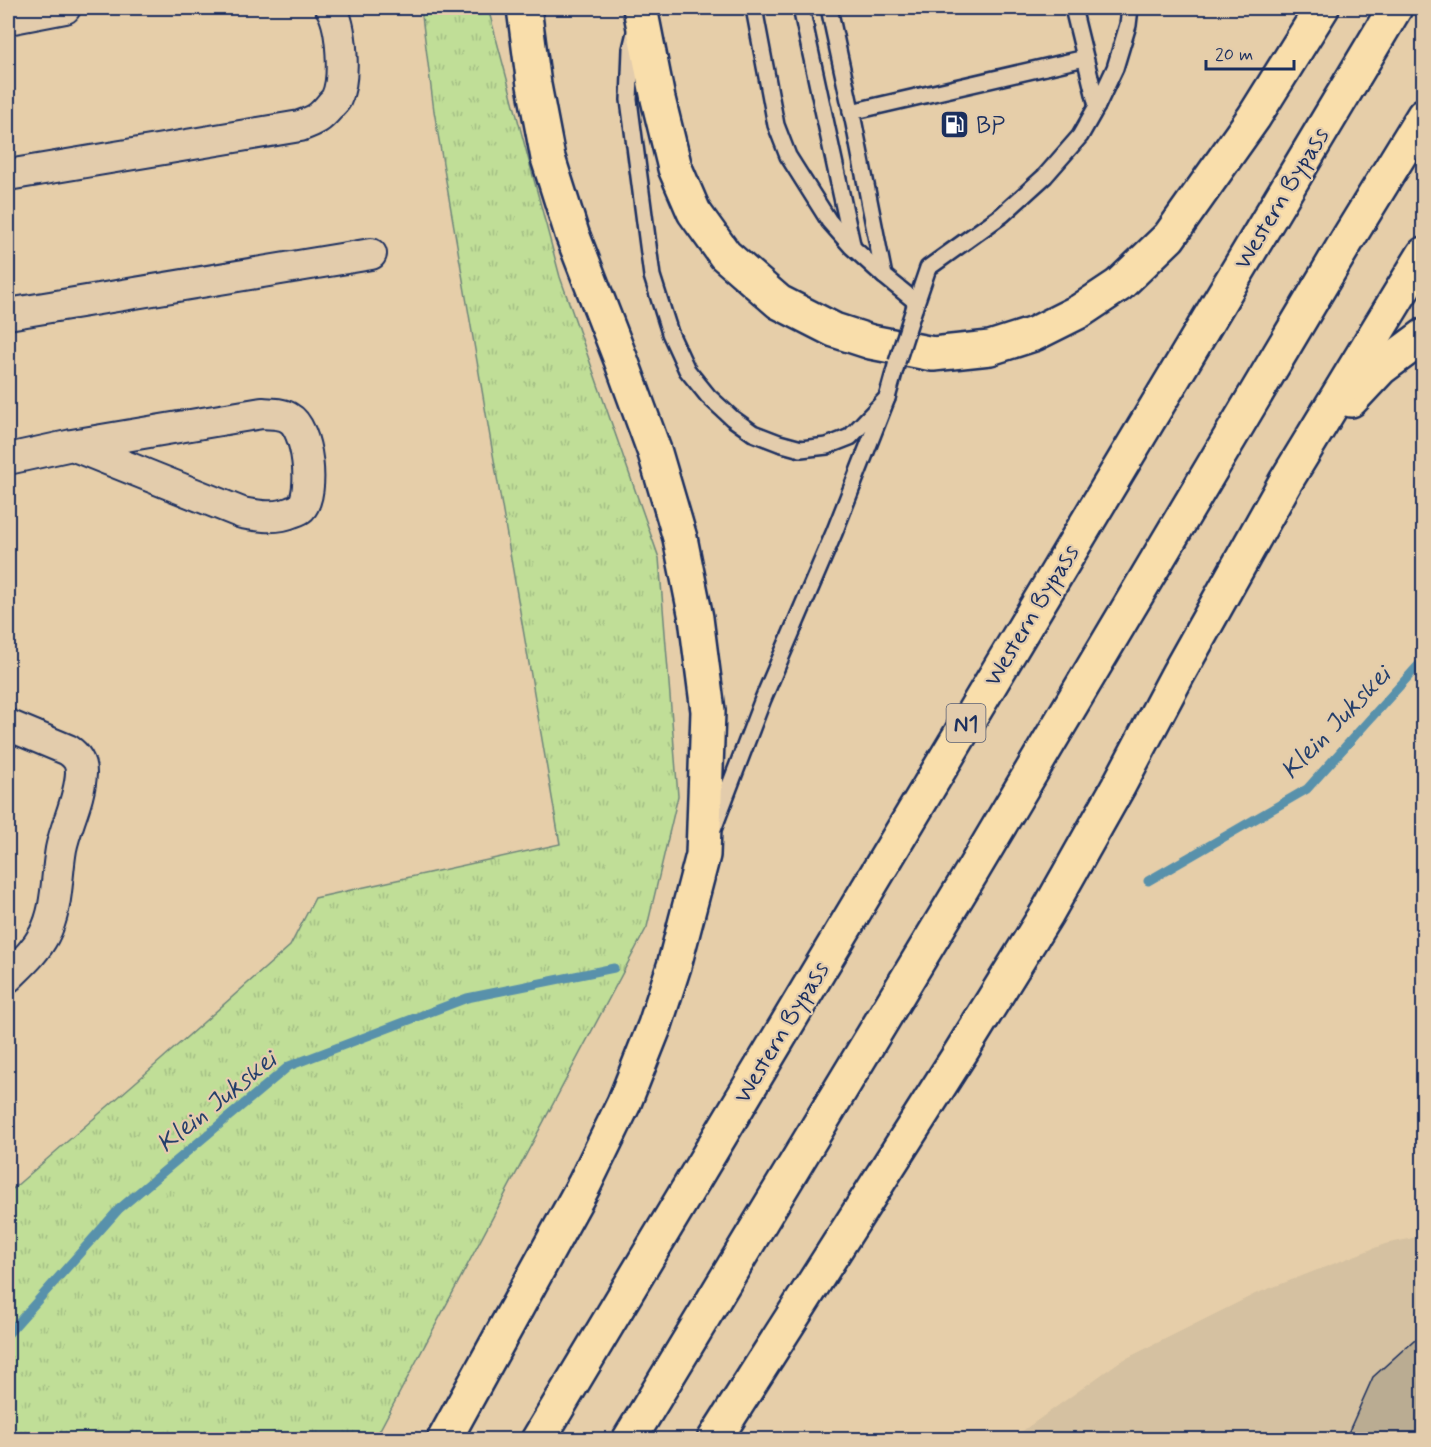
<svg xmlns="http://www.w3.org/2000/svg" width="1431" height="1447" font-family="Mynerve,sans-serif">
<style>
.built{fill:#d5c1a1}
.park{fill:url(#park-tufts);stroke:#6e867a;stroke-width:1.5}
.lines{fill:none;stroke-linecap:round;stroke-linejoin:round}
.stream{stroke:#5991ab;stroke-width:9}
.building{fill:#baac92;stroke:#1b2f5e;stroke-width:1.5}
.lane-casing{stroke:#1b2f5e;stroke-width:20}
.street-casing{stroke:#1b2f5e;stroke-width:34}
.highway-casing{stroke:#1b2f5e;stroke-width:38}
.lane{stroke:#e3ccac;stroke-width:15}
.street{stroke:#e3ccac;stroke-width:30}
.highway{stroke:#f9deab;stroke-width:33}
.lane-bridge-casing{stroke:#1b2f5e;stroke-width:20;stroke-linecap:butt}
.lane-bridge{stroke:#e3ccac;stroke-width:15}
.labels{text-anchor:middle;stroke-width:4.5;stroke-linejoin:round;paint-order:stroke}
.shield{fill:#e3ccac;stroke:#575e75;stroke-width:1.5}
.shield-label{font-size:22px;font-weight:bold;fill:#1b2f5e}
.poi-label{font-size:24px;fill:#1b2f5e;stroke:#e3ccac;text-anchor:start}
.street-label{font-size:24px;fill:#1b2f5e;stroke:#e3ccac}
.water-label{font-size:26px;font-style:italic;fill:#253f6b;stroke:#e3ccac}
</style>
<defs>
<pattern id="park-tufts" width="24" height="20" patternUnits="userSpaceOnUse" patternTransform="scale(1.5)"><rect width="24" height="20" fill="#c0de97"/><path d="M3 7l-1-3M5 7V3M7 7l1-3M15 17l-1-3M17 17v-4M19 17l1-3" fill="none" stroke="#a4bf85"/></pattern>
</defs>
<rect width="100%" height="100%" fill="#e6cea9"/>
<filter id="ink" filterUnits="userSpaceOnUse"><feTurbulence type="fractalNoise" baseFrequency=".0167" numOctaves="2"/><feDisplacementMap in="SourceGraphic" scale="12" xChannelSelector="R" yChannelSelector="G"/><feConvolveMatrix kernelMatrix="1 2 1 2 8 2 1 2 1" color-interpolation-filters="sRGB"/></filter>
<g filter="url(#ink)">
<polygon class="built" points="1423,1236 1423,1439 1010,1440 1119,1362 1255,1294 1385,1244"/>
<polygon class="park" points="421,8 488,8 560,277 659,558 678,796 647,927 375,1439 8,1439 8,1193 145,1074 290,946 315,898 560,844 434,111"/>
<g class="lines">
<g class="stream">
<polyline points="1148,881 1307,789 1424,659"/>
<polyline points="8,1334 119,1209 289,1066 467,998 614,968"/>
</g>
</g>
<polygon class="building" points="1424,1337 1424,1440 1345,1440 1373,1377 1414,1340"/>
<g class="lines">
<defs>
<g id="lane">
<polyline points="754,8 776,125 788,156 829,221 852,247 884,276 916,302"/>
<polyline points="801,8 852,244"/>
<polyline points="829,8 854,124 884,276"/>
<polyline points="1073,8 1097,106"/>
<polyline points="636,28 631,49 629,100 652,276 670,333 687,370 708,396 732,418 753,433 779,443 801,449 827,446 850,437 887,398"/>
<polyline points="851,112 1085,58"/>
<polyline points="914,309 928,268 1002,215 1045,176 1080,136 1097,106 1115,68 1128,25 1130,8"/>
<polyline points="714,827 763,699 834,533 887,398 897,362"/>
</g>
<g id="street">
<polyline points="8,19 65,8"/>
<path d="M8,175L300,126C316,120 319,119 330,106C332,103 335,101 336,99C346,79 342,26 331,8"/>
<polyline points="8,314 371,254"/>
<path d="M8,459L72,445L262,413C271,414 282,413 289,418C308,428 315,493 301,508C299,510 295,511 292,512C276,519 259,516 242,513L72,445"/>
<path d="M8,725L68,750C77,756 81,762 81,773C80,799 66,824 61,849C56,878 58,909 44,935C35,952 21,964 8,977"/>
</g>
<g id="highway">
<polyline points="640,8 658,99 675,168 694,212 725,255 779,302 834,330 871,342 933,354 990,348 1034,334 1080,311 1119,285 1169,237 1254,117 1322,8"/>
<polyline points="1351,400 1381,368 1424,336"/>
<polyline points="444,1440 584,1185 624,1103 655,1025 674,966 703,855 708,711 696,618 680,538 655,453 621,360 572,234 548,158 534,85 524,8"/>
<polyline points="538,1440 1395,8"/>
<polyline points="629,1440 973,870 1349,237 1424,115"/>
<polyline points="714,1440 961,1052 1047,913 1118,787 1178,674 1286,481 1424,254"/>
</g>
</defs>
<use href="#lane" class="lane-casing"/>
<use href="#street" class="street-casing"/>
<use href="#highway" class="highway-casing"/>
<use href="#lane" class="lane"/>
<use href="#street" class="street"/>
<use href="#highway" class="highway"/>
<defs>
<polyline id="lane-bridge" points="897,362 914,309"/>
</defs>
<use href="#lane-bridge" class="lane-bridge-casing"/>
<use href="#lane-bridge" class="lane-bridge"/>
</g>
</g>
<defs>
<symbol id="fuel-square" viewBox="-11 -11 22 22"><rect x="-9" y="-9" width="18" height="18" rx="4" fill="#1b2f5e" stroke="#e3ccac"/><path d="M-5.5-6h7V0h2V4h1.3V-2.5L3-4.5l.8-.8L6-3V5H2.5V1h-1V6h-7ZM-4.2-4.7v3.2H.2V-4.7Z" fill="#fff"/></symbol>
</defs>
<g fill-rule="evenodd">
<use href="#fuel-square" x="938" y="108" width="33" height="33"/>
</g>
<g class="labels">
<rect class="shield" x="946.5" y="704" width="39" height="38" rx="4.5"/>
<g class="shield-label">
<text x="966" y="731">N1</text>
</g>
<g class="poi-label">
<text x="976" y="133">BP</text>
</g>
<g class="street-label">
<text transform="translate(1281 198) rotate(-59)" y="8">Western Bypass</text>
<text transform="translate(1031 615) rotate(-59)" y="8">Western Bypass</text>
<text transform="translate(781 1032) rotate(-59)" y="8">Western Bypass</text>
</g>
<g class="water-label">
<text transform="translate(1335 722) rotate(-46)" y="9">Klein Jukskei</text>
<text transform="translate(216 1101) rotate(-39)" y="9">Klein Jukskei</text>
</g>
</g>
<rect width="1431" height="1447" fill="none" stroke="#e3ccac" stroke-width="30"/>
<rect x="15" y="15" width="1401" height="1417" fill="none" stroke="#1b2f5e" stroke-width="2" filter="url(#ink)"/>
<path d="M1206 60v9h88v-9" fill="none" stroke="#1b2f5e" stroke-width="3"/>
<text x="1215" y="60" font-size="18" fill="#1b2f5e" stroke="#e3ccac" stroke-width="4.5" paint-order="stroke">20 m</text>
</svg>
